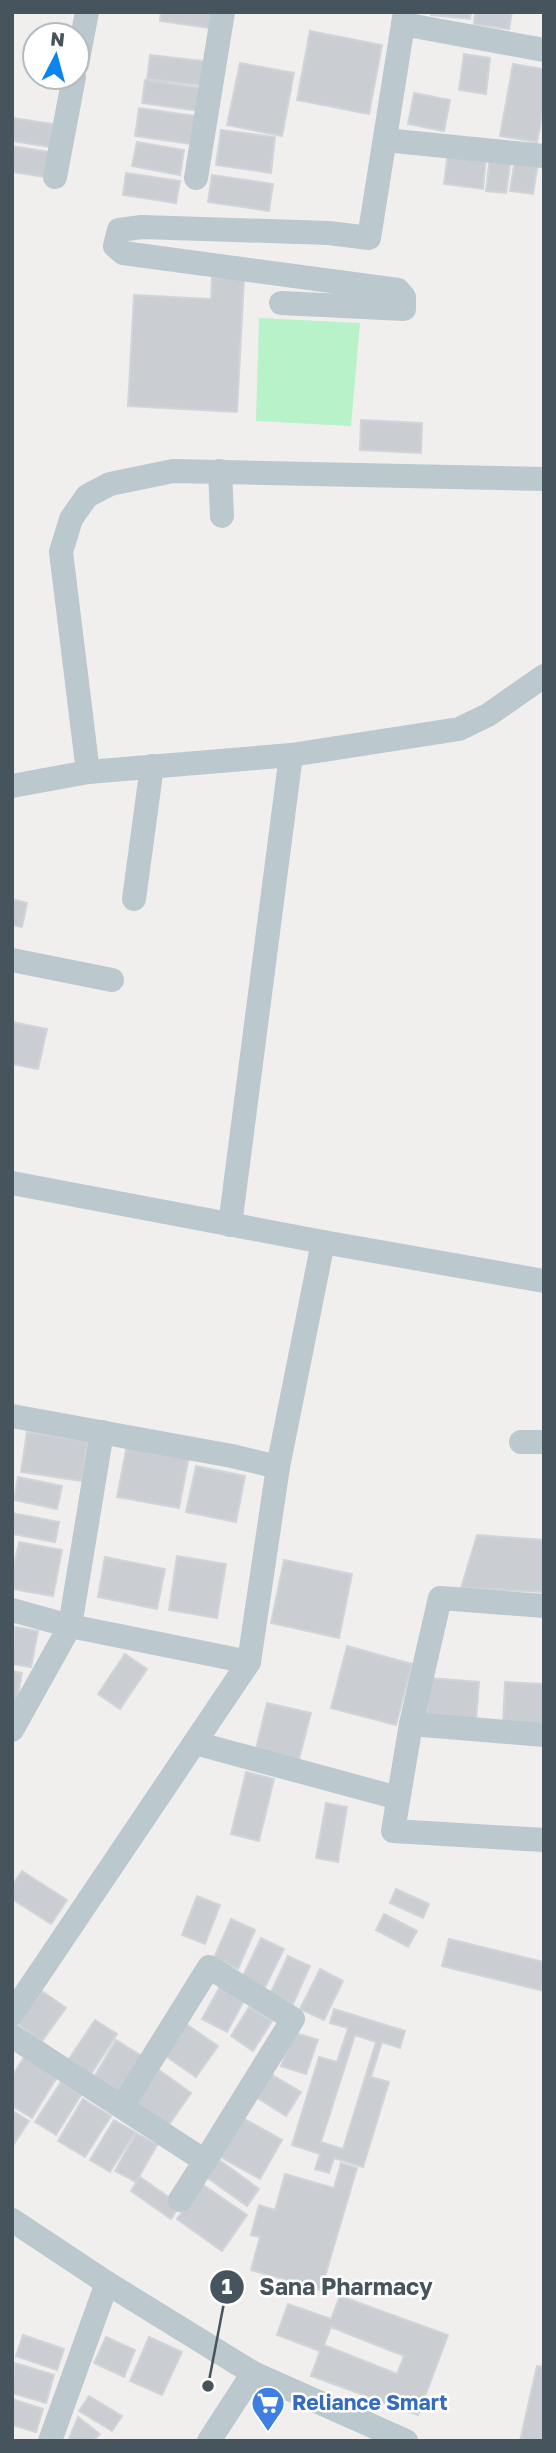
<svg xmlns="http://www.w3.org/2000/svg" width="556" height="2453" font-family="'Golos Text',sans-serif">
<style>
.green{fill:#b8f2c9}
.building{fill:#caced3;stroke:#d1d5da;stroke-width:2;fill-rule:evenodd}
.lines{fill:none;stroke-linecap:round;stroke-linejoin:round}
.minor{stroke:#bbc8ce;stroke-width:24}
.labels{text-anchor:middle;stroke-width:5;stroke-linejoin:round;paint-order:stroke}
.shop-label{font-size:21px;font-weight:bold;fill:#366cbe;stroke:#fff;text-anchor:start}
.leader{fill:none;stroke:#45545d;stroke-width:2.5}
.callout-dot{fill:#45545d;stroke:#fff;stroke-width:2.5}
.mark-label{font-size:21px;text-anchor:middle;font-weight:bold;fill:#fff}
.callout-label{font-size:23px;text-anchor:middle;font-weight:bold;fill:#45545d;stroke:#fff;stroke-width:5;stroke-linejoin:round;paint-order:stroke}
</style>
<rect width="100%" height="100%" fill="#f1eeee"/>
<polygon class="green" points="259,318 360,323 351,426 256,421"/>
<g class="building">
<polygon points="161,12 213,12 211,28 160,21"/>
<polygon points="431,12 471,12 470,19 431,15"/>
<polygon points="475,12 512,12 509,29 474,24"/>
<polygon points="310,31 382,45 369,114 297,100"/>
<polygon points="464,54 490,58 486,94 459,90"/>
<polygon points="150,55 210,62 207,86 147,79"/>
<polygon points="240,63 294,73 282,136 227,125"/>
<polygon points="513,64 544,69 544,107 537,142 500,136"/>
<polygon points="145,80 203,88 200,111 142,103"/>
<polygon points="414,93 450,100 444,131 408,124"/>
<polygon points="139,108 196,116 192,144 135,136"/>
<polygon points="13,118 53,124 50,147 12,141"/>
<polygon points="221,130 275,137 271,173 216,165"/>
<polygon points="137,142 184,150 180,175 132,166"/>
<polygon points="12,146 50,152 46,177 12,172"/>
<polygon points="448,152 486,157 483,189 444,184"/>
<polygon points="490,155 511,158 506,193 486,191"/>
<polygon points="515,159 538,163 533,194 510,191"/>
<polygon points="126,173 180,181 176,203 123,195"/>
<polygon points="212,175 273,184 269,211 208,202"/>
<polygon points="212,277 244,279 237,412 128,406 134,295 211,299"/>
<polygon points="361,420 422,423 421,453 360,450"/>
<polygon points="12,899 27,903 22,927 12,925"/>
<polygon points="12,1022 47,1029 38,1069 12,1064"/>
<polygon points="27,1432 88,1441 82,1481 21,1472"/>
<polygon points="127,1445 189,1456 179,1508 117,1497"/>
<polygon points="196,1466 245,1476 236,1522 186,1512"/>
<polygon points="18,1477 62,1486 57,1509 14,1500"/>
<polygon points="12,1513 59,1522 55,1542 12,1534"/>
<polygon points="477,1535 544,1540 544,1592 461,1588"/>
<polygon points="19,1542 62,1550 53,1596 12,1589 12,1574"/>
<polygon points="177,1556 226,1564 217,1618 169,1610"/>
<polygon points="105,1557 165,1569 157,1609 98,1597"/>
<polygon points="284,1560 352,1574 339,1638 271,1623"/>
<polygon points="15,1627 38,1631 31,1667 12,1664"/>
<polygon points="347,1646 412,1664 396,1725 331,1708"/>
<polygon points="125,1654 147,1669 120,1709 98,1694"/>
<polygon points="12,1671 22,1673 16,1706 12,1706"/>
<polygon points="429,1678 479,1682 476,1721 426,1718"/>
<polygon points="505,1682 544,1684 544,1727 503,1724"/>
<polygon points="267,1703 311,1713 298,1763 255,1753"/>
<polygon points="246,1772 274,1779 259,1841 231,1834"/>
<polygon points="326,1803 347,1807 338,1862 316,1858"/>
<polygon points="22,1871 67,1900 51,1924 12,1899 12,1886"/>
<polygon points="396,1889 429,1904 423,1918 390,1903"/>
<polygon points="197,1896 220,1905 205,1944 182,1935"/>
<polygon points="384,1914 417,1931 408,1947 376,1930"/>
<polygon points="231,1919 255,1930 238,1969 214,1958"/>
<polygon points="261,1938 284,1949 264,1989 242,1978"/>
<polygon points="449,1939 544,1962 544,1991 442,1966"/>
<polygon points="288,1956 310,1966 293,2004 270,1994"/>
<polygon points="320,1969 343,1981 324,2020 300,2009"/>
<polygon points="222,1983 246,1997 227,2032 202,2019"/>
<polygon points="42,1991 66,2008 42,2041 18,2024"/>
<polygon points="249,2007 272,2021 253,2051 231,2036"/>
<path d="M334,2009L405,2031L400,2048L382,2042L371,2077L389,2082L363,2167L334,2158L329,2173L315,2169L320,2154L292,2145L319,2057L337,2062L348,2028L330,2023ZM355,2035L376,2042L343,2149L321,2142Z"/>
<polygon points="95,2020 117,2034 91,2074 69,2059"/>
<polygon points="186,2024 218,2046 196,2077 164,2055"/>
<polygon points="293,2032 318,2040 306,2074 281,2066"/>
<polygon points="116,2040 142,2056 118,2094 93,2079"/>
<polygon points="24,2057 57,2077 32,2118 12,2106 12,2077"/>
<polygon points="159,2070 191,2093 166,2129 134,2106"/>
<polygon points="271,2074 301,2092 286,2116 256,2097"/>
<polygon points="61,2082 81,2095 56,2135 35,2122"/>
<polygon points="83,2099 111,2116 85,2157 58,2141"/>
<polygon points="13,2111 29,2121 12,2147 12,2112"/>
<polygon points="243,2118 282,2140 260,2179 221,2157"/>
<polygon points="114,2120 135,2132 110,2172 90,2160"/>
<polygon points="136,2133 157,2145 136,2182 115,2171"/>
<polygon points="218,2159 259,2189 247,2206 205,2176"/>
<polygon points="341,2163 357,2168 321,2290 251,2270 260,2237 251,2235 259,2205 275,2210 285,2174 334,2188"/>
<polygon points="140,2177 180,2205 171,2219 131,2191"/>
<polygon points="202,2184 247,2215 222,2251 177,2219"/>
<path d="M340,2296L448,2335L418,2415L311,2376L320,2351L277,2335L288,2304L331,2319ZM331,2327L404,2356L397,2374L324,2345Z"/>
<polygon points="23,2335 64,2349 57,2370 16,2356"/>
<polygon points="106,2337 135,2350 124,2377 94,2363"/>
<polygon points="149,2337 182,2352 162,2395 130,2381"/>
<polygon points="15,2363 54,2375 46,2403 12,2393"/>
<polygon points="537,2366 544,2367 544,2441 520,2441"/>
<polygon points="89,2396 122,2416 112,2431 79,2411"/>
<polygon points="12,2399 43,2409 36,2432 12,2425"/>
<polygon points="78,2417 100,2434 93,2441 68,2441"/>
</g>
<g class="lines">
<g class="minor">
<polyline points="403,24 544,50"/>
<polyline points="77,64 87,12"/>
<polyline points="385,140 544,156"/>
<polyline points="55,177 74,77"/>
<polyline points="196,178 223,12"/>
<polyline points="281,303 404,309 404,297 398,290 123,253 115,246 119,230 142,227 329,233 369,238 405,12"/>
<polyline points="220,471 222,516"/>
<polyline points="88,772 61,552 71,519 87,496 110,484 173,471 544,479"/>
<polyline points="12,786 88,772 291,755 459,729 488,715 544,676"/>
<polyline points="134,899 152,766"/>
<polyline points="12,960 112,980"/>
<polyline points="12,1183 323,1242 544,1281"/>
<polyline points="230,1225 291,755"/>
<polyline points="12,1416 232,1456 278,1467 249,1662 12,2014"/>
<polyline points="521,1442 544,1442"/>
<polyline points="278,1467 323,1242"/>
<polyline points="544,1606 440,1598 411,1724 393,1831 544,1840"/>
<polyline points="12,1610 70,1626 249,1662"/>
<polyline points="411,1724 544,1735"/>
<polyline points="12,1730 70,1626 102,1432"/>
<polyline points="195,1743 398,1798"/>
<polyline points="12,2036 205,2161 293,2019 209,1967 122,2107"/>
<polyline points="180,2200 205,2161"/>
<polyline points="12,2220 107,2283 253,2373 406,2441"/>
<polyline points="50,2441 107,2283"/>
<polyline points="209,2441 253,2373"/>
</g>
</g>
<defs>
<symbol id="supermarket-pin" viewBox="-11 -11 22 30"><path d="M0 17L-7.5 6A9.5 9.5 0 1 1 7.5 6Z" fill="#3f7fe0" stroke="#fff"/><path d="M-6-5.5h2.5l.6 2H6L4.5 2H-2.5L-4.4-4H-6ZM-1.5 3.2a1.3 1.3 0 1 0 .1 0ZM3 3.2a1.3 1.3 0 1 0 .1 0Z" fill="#fff"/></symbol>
</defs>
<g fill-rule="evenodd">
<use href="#supermarket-pin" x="249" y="2384" width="38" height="52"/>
</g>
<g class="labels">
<g class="shop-label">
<text x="292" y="2410">Reliance Smart</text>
</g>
</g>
<path class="leader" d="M208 2386L227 2287"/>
<g class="callout-dot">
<circle cx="208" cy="2386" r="7"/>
<circle cx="227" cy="2287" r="18"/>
</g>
<g class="mark-label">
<text x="227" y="2294">1</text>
</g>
<g class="callout-label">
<text x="346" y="2295">Sana Pharmacy</text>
</g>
<rect width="556" height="2453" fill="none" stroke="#45545d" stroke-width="28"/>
<g transform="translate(56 56) rotate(6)"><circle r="33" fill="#ffffff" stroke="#b5bbbe" stroke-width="2"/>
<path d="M0-5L12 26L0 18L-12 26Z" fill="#0a85ef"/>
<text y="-10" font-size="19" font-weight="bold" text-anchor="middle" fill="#45545d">N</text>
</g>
</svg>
